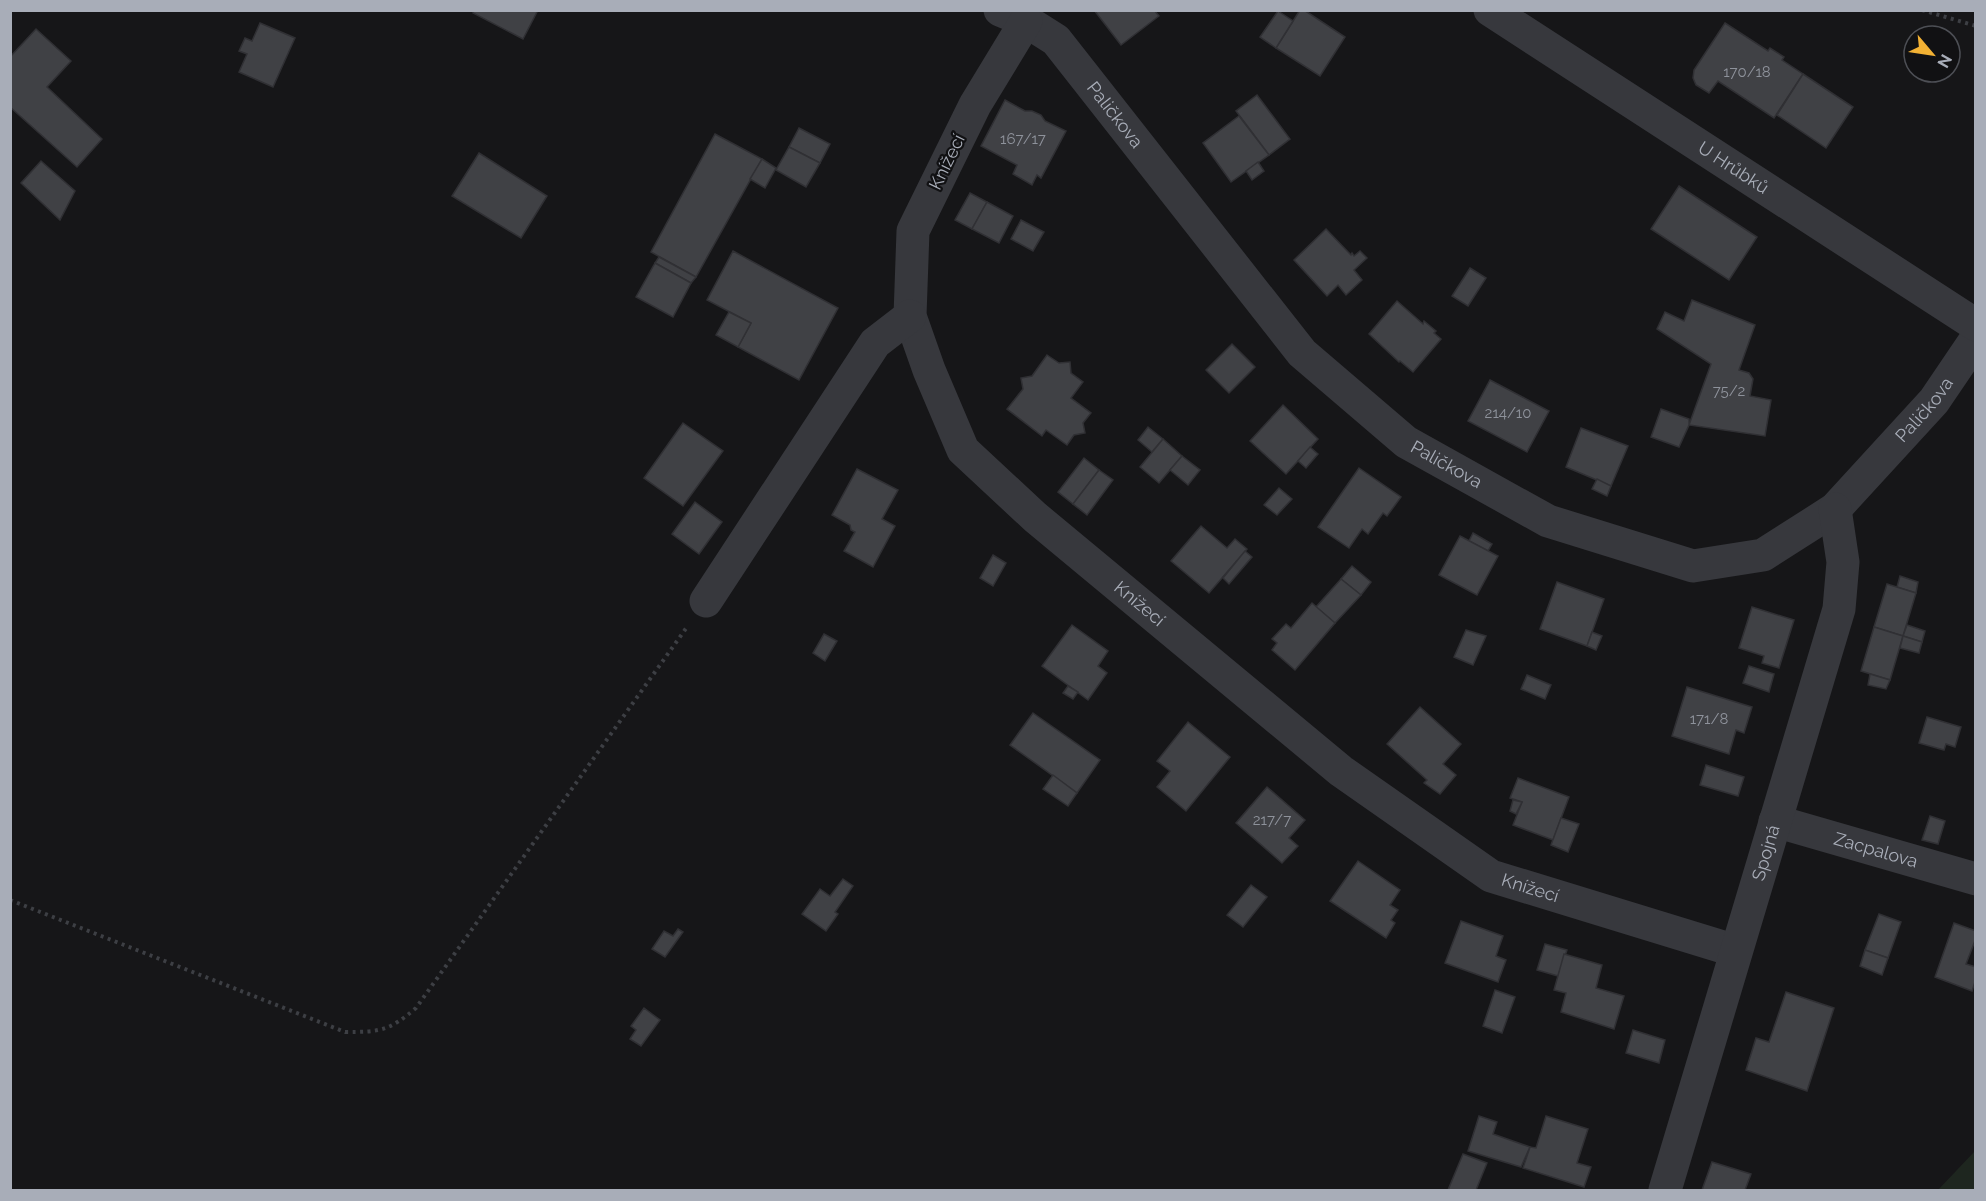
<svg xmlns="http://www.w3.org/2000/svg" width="1986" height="1201" font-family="Raleway,sans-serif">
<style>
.green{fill:#1e261f}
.building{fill:#404145;stroke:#303034;stroke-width:1.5}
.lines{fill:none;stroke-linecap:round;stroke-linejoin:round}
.path{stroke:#3d3f44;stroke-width:4;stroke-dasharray:3 4.5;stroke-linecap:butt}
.street{stroke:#37383d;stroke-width:33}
.labels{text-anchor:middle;stroke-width:4.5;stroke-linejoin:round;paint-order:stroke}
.number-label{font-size:15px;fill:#8e929b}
.street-label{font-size:18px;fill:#a8adb8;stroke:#111113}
</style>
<rect width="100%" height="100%" fill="#161618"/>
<polygon class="green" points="1975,1151 1975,1190 1937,1190 1938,1190"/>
<g class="building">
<polygon points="474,10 538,10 523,39 473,13"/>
<polygon points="1094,10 1154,10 1159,16 1121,45"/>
<polygon points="1300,10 1304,10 1345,37 1320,76 1276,48"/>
<polygon points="1278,11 1293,21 1276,48 1260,37"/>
<polygon points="260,23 295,38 273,87 239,72 247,54 239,51 245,38 252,41"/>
<polygon points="1725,23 1768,51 1770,48 1784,57 1782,60 1803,74 1774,118 1718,81 1709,93 1696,85 1693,78 1694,70"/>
<polygon points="36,29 71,61 47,87 102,139 77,167 10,107 10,57"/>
<polygon points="1803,74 1853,107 1826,148 1777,115"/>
<polygon points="1257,95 1290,139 1269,155 1236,111"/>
<polygon points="1005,100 1025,111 1032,111 1041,115 1045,121 1066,131 1041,178 1037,175 1032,185 1013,174 1017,165 981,146"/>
<polygon points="1239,116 1269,155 1231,182 1203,143"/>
<polygon points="799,128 830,144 820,163 789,147"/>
<polygon points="715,134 762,159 696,277 651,252"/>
<polygon points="789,147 820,163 806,187 776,170"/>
<polygon points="479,153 547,196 521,238 452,196"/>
<polygon points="762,159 776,168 765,188 750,179"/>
<polygon points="41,161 75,191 60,220 21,183"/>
<polygon points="1258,162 1264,171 1252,180 1246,171"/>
<polygon points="1679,186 1757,237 1729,280 1651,229"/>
<polygon points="970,193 987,202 972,229 955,220"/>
<polygon points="987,202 1013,216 999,243 972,229"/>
<polygon points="1021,220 1044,232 1033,251 1011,239"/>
<polygon points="1326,229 1351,255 1352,253 1354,256 1360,251 1367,258 1354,270 1362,280 1346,295 1338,285 1327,296 1294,260"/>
<polygon points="733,251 838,308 799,380 738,347 751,323 707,300"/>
<polygon points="659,257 696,277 691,283 655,263"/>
<polygon points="655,263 691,283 673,317 636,297"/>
<polygon points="1470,268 1486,278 1468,306 1452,296"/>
<polygon points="1692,300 1755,325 1739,370 1749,373 1753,379 1750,396 1771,400 1765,436 1689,425 1711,364 1657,329 1665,312 1684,321"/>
<polygon points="1397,301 1423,324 1424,321 1436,331 1434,333 1441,339 1413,372 1400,361 1399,362 1369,334"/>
<polygon points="729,312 751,323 738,347 716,335"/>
<polygon points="1232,344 1255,367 1229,393 1206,370"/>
<polygon points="1047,355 1059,363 1070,362 1071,373 1083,382 1071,398 1091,413 1083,423 1085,433 1074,435 1067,445 1046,430 1042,436 1007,409 1023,389 1021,378 1032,376"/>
<polygon points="1490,380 1549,411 1527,452 1468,421"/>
<polygon points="1283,405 1318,439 1286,474 1250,441"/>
<polygon points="1661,409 1689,419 1689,425 1679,447 1651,437"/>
<polygon points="683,423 723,451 683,506 644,478"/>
<polygon points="1148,427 1163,439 1152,452 1138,440"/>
<polygon points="1581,428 1628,446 1611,486 1566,467"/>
<polygon points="1163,439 1182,456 1159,483 1140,467"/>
<polygon points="1310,447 1318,454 1306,468 1298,461"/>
<polygon points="1182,456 1200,470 1188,485 1170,470"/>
<polygon points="1084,458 1099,470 1073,504 1058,492"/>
<polygon points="1359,468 1401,497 1387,516 1383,513 1368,534 1362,529 1349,548 1318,527"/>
<polygon points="857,469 898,490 882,519 895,526 873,567 844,551 855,532 851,530 850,525 832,515"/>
<polygon points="1099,470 1113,480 1087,515 1073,504"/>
<polygon points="1597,479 1611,486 1607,496 1592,489"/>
<polygon points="1279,488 1292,499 1277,515 1264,505"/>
<polygon points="695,502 722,522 699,554 672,534"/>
<polygon points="1201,526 1227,548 1235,539 1247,549 1209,593 1171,561"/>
<polygon points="1473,533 1492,544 1488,551 1469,541"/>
<polygon points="1460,536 1498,556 1477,595 1439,575"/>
<polygon points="1245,551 1252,557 1229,584 1223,578"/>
<polygon points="993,555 1006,563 993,586 980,578"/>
<polygon points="1352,566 1371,582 1361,595 1341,579"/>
<polygon points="1900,576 1918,582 1916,593 1897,587"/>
<polygon points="1341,579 1361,595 1335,623 1316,607"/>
<polygon points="1557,582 1604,599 1587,646 1540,629"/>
<polygon points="1887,584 1916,593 1903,636 1874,627"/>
<polygon points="1312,603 1335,623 1295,670 1272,650 1277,643 1272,639 1286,624 1291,628"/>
<polygon points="1752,607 1794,620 1779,668 1762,663 1764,656 1739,648"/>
<polygon points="1072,625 1108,651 1098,666 1107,673 1088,700 1042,666"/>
<polygon points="1907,625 1925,631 1922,642 1903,636"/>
<polygon points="1874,627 1903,636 1890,680 1861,671"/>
<polygon points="1466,630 1486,636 1473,665 1454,657"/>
<polygon points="1592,632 1602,636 1596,650 1587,646"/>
<polygon points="824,634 837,641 825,661 813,653"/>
<polygon points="1903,636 1922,642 1919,653 1900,648"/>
<polygon points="1749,666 1774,674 1769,692 1743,683"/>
<polygon points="1870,674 1890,680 1886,689 1868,685"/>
<polygon points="1527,675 1551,685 1545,699 1521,689"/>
<polygon points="1068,686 1078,692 1073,699 1063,693"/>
<polygon points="1687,687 1752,707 1744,733 1736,730 1729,754 1672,736"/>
<polygon points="1420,707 1461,744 1443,764 1456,775 1440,794 1424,783 1427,780 1387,744"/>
<polygon points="1033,713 1100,760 1077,793 1010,745"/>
<polygon points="1927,717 1961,727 1955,747 1946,744 1944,750 1919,743"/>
<polygon points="1188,722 1230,757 1186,811 1157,787 1170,771 1157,761"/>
<polygon points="1706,765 1744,777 1738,796 1700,785"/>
<polygon points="1053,775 1077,793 1068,806 1043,789"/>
<polygon points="1518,778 1569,797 1553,840 1513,825 1522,802 1510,798"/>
<polygon points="1267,787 1305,820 1289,838 1298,846 1282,863 1236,823"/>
<polygon points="1513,800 1522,802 1516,814 1510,811"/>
<polygon points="1930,816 1945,821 1938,844 1922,840"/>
<polygon points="1561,818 1579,824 1568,852 1551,845"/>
<polygon points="1358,861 1400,890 1390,905 1398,910 1391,920 1395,923 1386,938 1330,901"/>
<polygon points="843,879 853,886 835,912 838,914 826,931 802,914 820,889 830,896"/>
<polygon points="1251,885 1267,897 1243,927 1227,915"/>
<polygon points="1879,914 1901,922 1888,958 1865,950"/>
<polygon points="1461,921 1503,936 1496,956 1506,960 1498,982 1445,963"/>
<polygon points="1954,923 1976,931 1976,938 1966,964 1976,967 1976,979 1972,991 1935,977"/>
<polygon points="678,929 683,932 665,957 652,949 664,931 673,936"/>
<polygon points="1545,944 1567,950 1558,976 1537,970"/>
<polygon points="1865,950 1888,958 1882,975 1860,966"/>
<polygon points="1564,954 1602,965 1596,988 1624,996 1614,1029 1561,1012 1566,993 1554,990"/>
<polygon points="1495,990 1515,997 1502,1033 1483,1026"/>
<polygon points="1786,992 1834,1008 1807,1091 1746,1070 1756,1038 1769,1042"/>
<polygon points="644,1008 660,1020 641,1046 630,1039 636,1030 631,1026"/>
<polygon points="1633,1030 1665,1040 1659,1063 1626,1053"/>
<polygon points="1479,1116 1497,1122 1493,1134 1530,1147 1521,1167 1468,1151"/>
<polygon points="1546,1116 1588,1129 1577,1163 1591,1167 1584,1187 1523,1168 1530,1147 1536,1148"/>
<polygon points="1463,1154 1487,1163 1476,1190 1448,1190"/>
<polygon points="1712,1162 1751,1174 1745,1190 1702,1190"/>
</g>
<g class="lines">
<g class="path">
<polyline points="1922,10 1976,26"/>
<path d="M10,900L345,1032C380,1032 389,1031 416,1008L687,627"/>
</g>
<g class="street">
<path id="s1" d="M1000,10L1026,21L1056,40L1302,353L1406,442L1548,521L1693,566L1763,555L1835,509L1934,401L1976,339"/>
<path id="s2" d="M1490,10L1976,325"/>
<path id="s3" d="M1026,21L975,105L913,231L910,316L929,370L963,450L1035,517L1341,771L1491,876L1736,951"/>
<polyline points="706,601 875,343 910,316"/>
<path id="s4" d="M1775,821L1976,879"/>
<path id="s5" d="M1665,1190L1839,609L1843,562L1835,509"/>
</g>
</g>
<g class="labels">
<g class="number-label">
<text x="1747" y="77">170/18</text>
<text x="1023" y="144">167/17</text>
<text x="1729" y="396">75/2</text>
<text x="1508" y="418">214/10</text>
<text x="1709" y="724">171/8</text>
<text x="1272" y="825">217/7</text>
</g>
<g class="street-label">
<text dy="6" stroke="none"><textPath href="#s1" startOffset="159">Paličkova</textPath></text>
<text transform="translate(947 162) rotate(-64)" y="6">Knížecí</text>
<text dy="6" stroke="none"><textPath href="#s2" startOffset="290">U Hrůbků</textPath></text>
<text dy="6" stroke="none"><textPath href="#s1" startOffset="1203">Paličkova</textPath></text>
<text dy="6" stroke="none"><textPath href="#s1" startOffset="645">Paličkova</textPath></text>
<text dy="6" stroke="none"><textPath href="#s3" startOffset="702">Knížecí</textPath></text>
<text dy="6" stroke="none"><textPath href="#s4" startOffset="105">Zacpalova</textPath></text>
<text dy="6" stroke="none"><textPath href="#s5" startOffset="352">Spojná</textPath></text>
<text dy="6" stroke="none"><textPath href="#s3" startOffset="1188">Knížecí</textPath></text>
</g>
</g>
<rect width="1986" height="1201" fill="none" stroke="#a8adb8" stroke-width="24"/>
<g transform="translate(1932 54) rotate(119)"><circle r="28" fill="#111113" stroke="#4d4f55" stroke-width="1.5"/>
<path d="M0-4.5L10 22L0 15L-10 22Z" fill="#f2b134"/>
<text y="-9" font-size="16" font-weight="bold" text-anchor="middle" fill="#a8adb8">N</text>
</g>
</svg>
